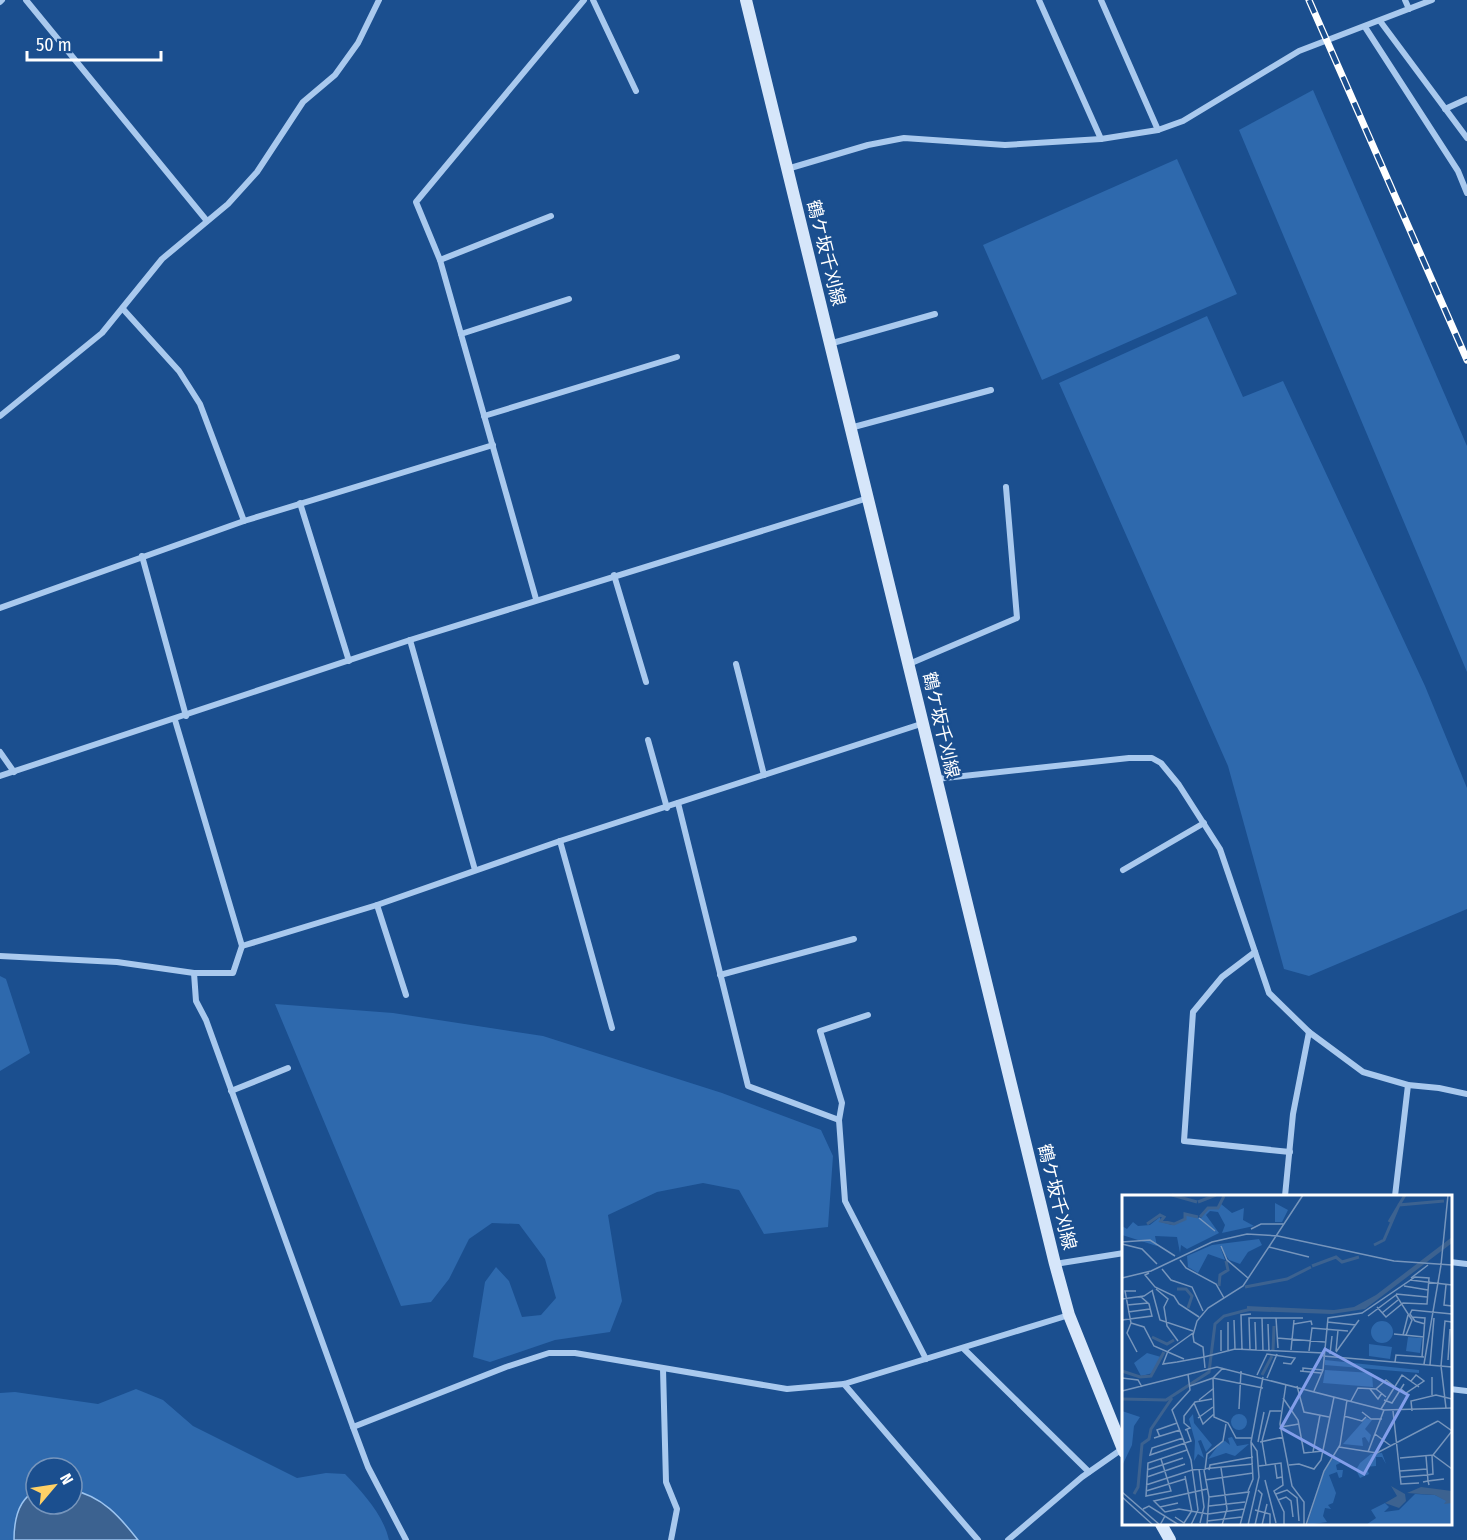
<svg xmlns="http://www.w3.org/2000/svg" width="1467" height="1540" font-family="'Fira Sans Condensed','Noto Sans JP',sans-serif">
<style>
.green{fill:#2e69ad}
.water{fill:#3c6290;stroke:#9cc4f0;stroke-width:1.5}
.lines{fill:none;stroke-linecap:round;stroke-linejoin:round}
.minor{stroke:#a9c9ee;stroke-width:6}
.secondary{stroke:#d6e6fa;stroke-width:12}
.rail-casing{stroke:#fff;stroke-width:7}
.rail{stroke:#1b4f8f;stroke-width:4.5;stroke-dasharray:14;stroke-linecap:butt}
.labels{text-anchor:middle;stroke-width:5;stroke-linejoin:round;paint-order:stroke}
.street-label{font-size:18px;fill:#fff;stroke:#1b4f8f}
.inset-river{fill:none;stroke:#3c6290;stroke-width:3}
.inset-road{fill:none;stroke:#7695bc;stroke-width:1.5}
.view{fill:#839eea;fill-opacity:0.15;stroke:#839eea;stroke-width:3}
.inset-edge{fill:none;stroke:#fff;stroke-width:3}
</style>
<rect width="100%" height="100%" fill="#1b4f8f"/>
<g class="green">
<polygon points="1313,90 1467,446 1467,672 1239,130"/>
<polygon points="1177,159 1237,294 1042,380 983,245"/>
<polygon points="1207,316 1243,397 1283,381 1425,686 1467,788 1467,909 1309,976 1284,969 1228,766 1059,383"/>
<polygon points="0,976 6,979 30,1053 0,1071"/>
<polygon points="275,1004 393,1013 543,1036 722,1093 821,1130 833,1156 828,1227 764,1234 739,1190 703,1183 657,1192 608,1215 622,1301 610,1332 555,1340 490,1362 473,1357 485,1282 496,1267 509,1281 522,1317 541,1315 556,1298 545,1259 519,1224 492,1223 469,1239 449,1279 431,1302 401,1306"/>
<path d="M136,1389L163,1400L193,1426L297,1478L326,1473L345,1474C363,1493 383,1514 389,1540H138C120,1517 102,1496 72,1490V1468H36V1491C18,1499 14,1522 14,1540H0V1393L15,1392L98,1404Z"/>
</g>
<path class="water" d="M72,1490C102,1496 120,1517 138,1540H14C14,1522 18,1499 36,1491V1504H72Z"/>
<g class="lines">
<g class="minor">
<polyline points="26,0 207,221"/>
<polyline points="593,0 636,91"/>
<polyline points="1039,0 1101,139"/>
<polyline points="1101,0 1158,130"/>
<polyline points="1405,0 1409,9"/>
<polyline points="0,2 2,0"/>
<polyline points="1380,21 1467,138"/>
<polyline points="1365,27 1458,171 1467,193"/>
<polyline points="1445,109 1467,99"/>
<polyline points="787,169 868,145 904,138 1005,145 1101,139 1158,130 1183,121 1299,51 1432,0"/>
<polyline points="440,260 551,216"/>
<polyline points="123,309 179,371 200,404 244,521"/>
<polyline points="461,334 569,299"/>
<polyline points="829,344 935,314"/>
<polyline points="0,416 102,333 162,259 228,204 257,172 303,102 335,75 358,43 379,0"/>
<polyline points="484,416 677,357"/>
<polyline points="850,428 991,390"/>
<polyline points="300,503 349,661"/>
<polyline points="142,556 186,716"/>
<polyline points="614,575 646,682"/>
<polyline points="536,599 440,260 416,202 584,0"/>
<polyline points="0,608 244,521 493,445"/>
<polyline points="410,640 475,870"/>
<polyline points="736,664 764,775"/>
<polyline points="909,664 1017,618 1006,487"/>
<polyline points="648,740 667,808"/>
<polyline points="0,752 14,772"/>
<polyline points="0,776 410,640 868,498"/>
<polyline points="936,779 1129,758 1152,758 1161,763 1179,785 1220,849 1269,993 1309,1032 1363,1072 1408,1085 1439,1088 1467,1094"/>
<polyline points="678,803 748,1086 839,1120"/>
<polyline points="560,841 612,1028"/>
<polyline points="1123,870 1204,823"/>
<polyline points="377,905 406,995"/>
<polyline points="242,946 377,905 560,841 921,724"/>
<polyline points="1255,952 1222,977 1193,1012 1184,1141 1290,1152"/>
<polyline points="0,956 117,962 194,973 233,973 242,946 175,720"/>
<polyline points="194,973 196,1001 206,1020 353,1427 368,1467 406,1540"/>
<polyline points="720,975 854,939"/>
<polyline points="868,1015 820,1031 842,1103 839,1120 845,1201 926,1359"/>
<polyline points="231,1091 288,1068"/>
<polyline points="1285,1196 1293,1114 1309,1032"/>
<polyline points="1395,1196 1408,1085"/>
<polyline points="1450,1262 1467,1264"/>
<polyline points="1055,1264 1124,1253"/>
<polyline points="964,1349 1089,1472"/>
<polyline points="663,1369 666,1482 677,1509 671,1540"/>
<polyline points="844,1384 978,1540"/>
<polyline points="1450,1389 1467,1391"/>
<polyline points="353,1427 506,1367 549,1353 575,1353 787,1389 844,1384 1069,1315"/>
<polyline points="1008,1540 1082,1477 1122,1449"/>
</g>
<g class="secondary">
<polyline points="746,0 1055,1264 1069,1315 1124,1452"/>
<polyline points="1161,1524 1170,1540"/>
</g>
<defs>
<polyline id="rail" points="1309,0 1467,360"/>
</defs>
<use href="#rail" class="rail-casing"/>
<use href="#rail" class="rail"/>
</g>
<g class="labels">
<g class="street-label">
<text transform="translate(826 253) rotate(76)" y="6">鶴ケ坂千刈線</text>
<text transform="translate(941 725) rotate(77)" y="6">鶴ケ坂千刈線</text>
<text transform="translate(1057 1197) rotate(76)" y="6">鶴ケ坂千刈線</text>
</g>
</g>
<g transform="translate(1122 1195)">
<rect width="330" height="330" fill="#1b4f8f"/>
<path d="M153,8L166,15L160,27H153ZM99,9L110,18L122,13L121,25L132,31L100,38L103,30L96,17L88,16L84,20L97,38L65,54L59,50L58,58L55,42L33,41L35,51L0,40V31L5,34L11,27L16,31L28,30L38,22L39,27L50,30L63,24V20L79,23L86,13L95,14ZM137,44L140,50L126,57L118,69L107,65L98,51L103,65L86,59L76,78L66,72L65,61L90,50ZM249 137a11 11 0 1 1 22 0a11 11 0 1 1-22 0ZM286,142L300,143L298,158L284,156ZM247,149L270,152L268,164L247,161ZM25,158L39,162L38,167L31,178L19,181L12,168ZM203,165L297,175V178L203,170ZM203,175L250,178L251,192L201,188ZM0,216L18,222L12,231L10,250L0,271ZM109 227a8 8 0 1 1 16 0a8 8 0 1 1-16 0ZM71,219L72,228L90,250L84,257L79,245L76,246L82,263L76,259L72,266L73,246L67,224ZM244,223L250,225L243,234L249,240L247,248L243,242L240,243L241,251L221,249ZM110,242L115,251L127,249L113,261L104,258L86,264L98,248L103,246L108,250L106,243ZM260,258L264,269L260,262H254V271L244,272L247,279L238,283L234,275L238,268L249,259ZM212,262L220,267L214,270L215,275H221L220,282L217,283L215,277L207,280L214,298L211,308L206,310L209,314L203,313L201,321L205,327L185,330L203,274ZM293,299L313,300L330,308V330H244L254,323L249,315L263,308L267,312L262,317L277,315Z" fill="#2e69ad"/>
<path d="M330,42V48L243,114L210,119L125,116V111L212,115L232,112L254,100ZM269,291L283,299L284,306L277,313L263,308L275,301ZM299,292L330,296V308L322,309L324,306L313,300L285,298Z" fill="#3c6290"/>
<path class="inset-river" d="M50,0L75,7M76,7L94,0M78,22L86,13H96L102,1M267,27L283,0M25,29L38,20L42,22L39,26L52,29L63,24V19L76,22M252,50L262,45L277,10L322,6M190,71L214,62L220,67L237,62M97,91L98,80L106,75L104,66M123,92L165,84L189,72M55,94H64L70,101L66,113M30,142L45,149L52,145M151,155L152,131M0,176L18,182L29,181L42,157M140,180L150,161M0,204L44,205L87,177L93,129L102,121L129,114M12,299L16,292L20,249L27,244L29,234L50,203"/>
<path class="inset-road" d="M77,23L93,36M129,34L139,29H162M0,47L28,45L53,61M0,49L20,54L35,69M99,51L105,65L126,83M147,52L187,62M58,65L64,73L94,89L102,103M319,70L326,0M40,74L49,85L70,92L81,116M27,78L23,80L33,92L52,101L57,109L77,122M0,83L29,76L90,47L125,39L156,41L272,66L330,70M289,83L306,70M288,85L330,90M324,90L322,110L330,111M282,91L306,95M34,94L46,104L42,112L45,131L56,146M30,95L38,125L71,136M14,96H3L9,128L5,138L15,157M274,99L305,102M0,104L22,101L31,95M5,110L26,108M6,117L28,114M260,118L276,105M246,121L274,100L290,125L284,140M290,122L303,123L300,162M140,123L141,156M154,123L156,153M0,125L30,121L27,109L18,101M112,125L113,154M106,127V155M133,127L134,155M205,127L234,130M9,128L22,132L32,151L62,164M146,129L147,156M172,129L189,126L190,130M303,129L293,126L288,119L290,115L330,119M99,135V156M272,139L302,142M281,140L286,120M155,143L203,147M120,154L119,120L129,119M128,155L127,123H181M169,155L172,125M46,156L71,138M46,156L41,169L55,167M187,156L190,133L226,136M214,156L216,135M214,157L237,125M208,159L210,141M201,161L330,172M82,162L113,154L202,158M326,165L328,134M55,167L82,162M273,167L274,160L302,162M302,169L319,70M308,170L312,123M83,173L81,152L72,147L71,140L75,126L86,113L121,91L181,0M178,176L199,178M181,177V173L201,175M66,179L68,195L50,215L69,265L76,315L69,330M135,180L145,159L173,163L169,169L161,168M310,182V200M0,183L16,185L20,192M91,183L92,222L106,228L114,243H130M91,183L141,193M145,183L155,159M164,189L158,229L170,291L182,307V330M68,191L91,183L101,173M175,191L182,217L207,222M248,194L256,204L260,198M254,194L264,185L272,191M279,194L284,198L302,186L294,180L289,186M0,196L95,172L262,215L330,213M192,196L201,175L206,123L240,118L293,82L307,83L305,109L281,108L264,122L255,112M161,203L176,225L182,258L201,256M77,205L92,193M262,205L270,208L282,189M229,206L236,193L254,194L264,202M72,208L81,229L92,219M324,213L319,171L323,126L330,127M117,214L119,176M259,214L280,180L297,192M271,216L279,289L297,288M290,216L289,206L314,200L330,204M240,217L249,224H260M222,221L240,226L244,222M76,223L91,212M159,232L177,229M63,235L68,233L62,228V221L73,207L90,204M253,239L269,251M38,242L35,235L55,228M32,243L58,235M61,243L30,253L28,260L69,246L65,235M140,246L148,216H159M140,246L144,270M136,247L142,217M138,247L161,242M217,252L255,258L316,226M191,257L198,220M246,257L262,215M311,260L330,236L316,226M278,263L311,260L330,274M39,264L49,296L24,301L26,268L65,255M153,269L155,283L160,282M167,270L177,269L192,274L199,265L212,202M137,271L159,268L161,290L152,296L162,317V329M99,273L105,314L100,330M77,274L82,312L78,328M25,275L61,263M82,275L87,302L85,330M83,275L85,259L101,246L104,229M87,275L88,270L131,262M278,276L305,274M305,280L311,279L310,260M63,281L70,317M25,282L63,269M279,282L305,280M83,285L131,278M143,285L154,328M301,287L306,286L304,261M24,290L70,275L131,269M307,290L306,286L322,284M85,294L32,306L43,317L57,314L86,319L122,314M24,296L63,284M126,296L131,284L129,247L141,182M0,297L38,330L43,321M154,299L165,295L175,303L177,326M0,302L31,330M87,302L127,297L118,330M156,305L164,302L169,306L171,322M87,311L123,307M38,312L56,308M21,314L27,311L57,330M133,315L148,319V330M53,322L62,328L69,317M85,326L120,322M126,330L137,282L135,256L129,247M133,330L140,299L136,295M140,330L145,309M184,330L202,276L218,250L225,205"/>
<path class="view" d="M203,154L286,200L242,279L159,233Z"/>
<rect width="330" height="330" class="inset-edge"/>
</g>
<g transform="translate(54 1486) rotate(61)"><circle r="28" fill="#1b4f8f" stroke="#7695bc" stroke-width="1.5"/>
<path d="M0-4.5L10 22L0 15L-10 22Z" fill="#ffd166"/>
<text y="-9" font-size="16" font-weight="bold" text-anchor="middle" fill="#ffffff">N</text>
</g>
<path d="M27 51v9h134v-9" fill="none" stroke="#ffffff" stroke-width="3"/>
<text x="36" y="51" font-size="18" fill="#ffffff" stroke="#1b4f8f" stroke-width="4.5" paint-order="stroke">50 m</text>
</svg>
